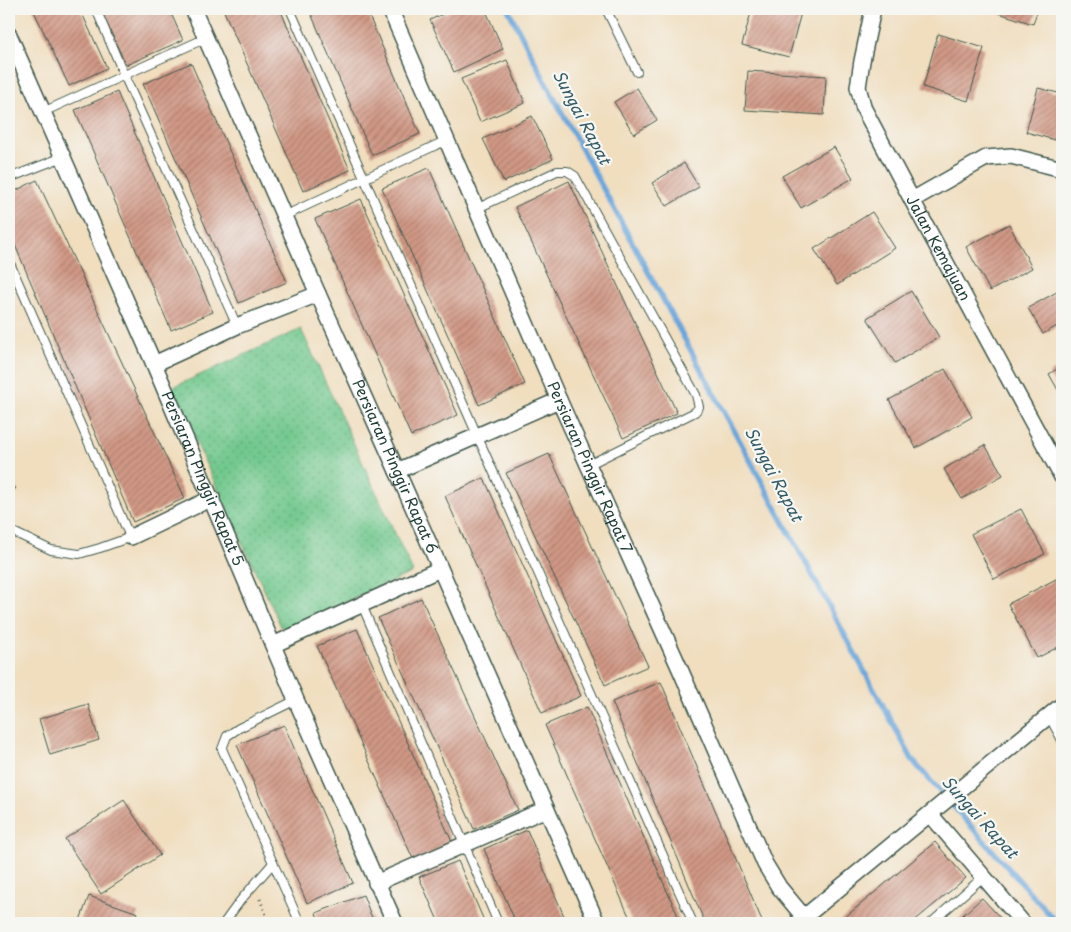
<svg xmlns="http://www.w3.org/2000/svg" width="1071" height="932" font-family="'Playpen Sans',sans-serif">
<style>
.park{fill:url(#park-dots);stroke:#488260}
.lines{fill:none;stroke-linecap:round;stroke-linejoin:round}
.stream{stroke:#69a6db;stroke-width:5.5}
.building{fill:url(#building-hatch)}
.service-casing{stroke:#3e5549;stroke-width:10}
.minor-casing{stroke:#3e5549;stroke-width:18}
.path{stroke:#3e5549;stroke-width:3;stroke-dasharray:1 4;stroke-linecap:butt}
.service{stroke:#fff;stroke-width:8}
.minor{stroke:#fff;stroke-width:15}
.labels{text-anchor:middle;stroke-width:4.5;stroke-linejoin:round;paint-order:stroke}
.street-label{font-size:15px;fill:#1f3d34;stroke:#f6f6f2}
.water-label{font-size:16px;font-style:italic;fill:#355c66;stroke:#f6f6f2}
</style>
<defs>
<pattern id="park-dots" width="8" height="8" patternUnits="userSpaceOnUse" patternTransform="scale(1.25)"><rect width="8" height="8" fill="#71c88d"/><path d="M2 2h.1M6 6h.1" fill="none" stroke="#5ca474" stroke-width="1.8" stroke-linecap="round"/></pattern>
<pattern id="building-hatch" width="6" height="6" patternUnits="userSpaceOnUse" patternTransform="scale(1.25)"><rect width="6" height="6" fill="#d19885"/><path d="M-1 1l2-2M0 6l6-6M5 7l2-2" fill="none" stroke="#a97d6e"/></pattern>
</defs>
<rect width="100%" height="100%" fill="#f6f6f2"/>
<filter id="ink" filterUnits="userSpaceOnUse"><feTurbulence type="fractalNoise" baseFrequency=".02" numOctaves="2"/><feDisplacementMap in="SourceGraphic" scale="10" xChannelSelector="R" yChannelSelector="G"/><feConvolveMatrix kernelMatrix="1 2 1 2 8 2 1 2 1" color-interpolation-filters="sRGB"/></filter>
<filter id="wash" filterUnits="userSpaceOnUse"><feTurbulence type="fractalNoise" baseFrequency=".0096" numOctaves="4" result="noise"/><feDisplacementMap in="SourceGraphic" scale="20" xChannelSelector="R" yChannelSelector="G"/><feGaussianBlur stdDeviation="1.12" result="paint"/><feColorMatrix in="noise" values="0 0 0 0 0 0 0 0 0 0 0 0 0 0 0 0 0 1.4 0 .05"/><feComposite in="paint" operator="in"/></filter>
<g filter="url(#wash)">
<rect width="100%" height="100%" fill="#f0debf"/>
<polygon class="park" points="301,329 413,572 283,631 171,388"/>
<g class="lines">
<polyline class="stream" points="508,9 546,83 913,761 1057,923"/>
</g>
<g id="blocks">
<g class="building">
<polygon points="33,9 80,9 107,68 69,86"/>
<polygon points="100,9 169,9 183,40 126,65"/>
<polygon points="223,9 280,9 350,170 303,191"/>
<polygon points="309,9 366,9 420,134 372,155"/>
<polygon points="453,9 485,9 503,49 454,72 430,20"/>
<polygon points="752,9 802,9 789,57 742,45"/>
<polygon points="986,9 1038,9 1033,24"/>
<polygon points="938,34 984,48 968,101 923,87"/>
<polygon points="507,60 525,103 480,122 461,79"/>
<polygon points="191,63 287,282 239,303 143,84"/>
<polygon points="748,71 826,76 824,115 745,110"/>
<polygon points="637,88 657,120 634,134 614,102"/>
<polygon points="1038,88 1062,94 1062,142 1026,132"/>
<polygon points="117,92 213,312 171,330 75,110"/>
<polygon points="532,116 553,159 504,182 483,139"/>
<polygon points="834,147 853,178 801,208 782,176"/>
<polygon points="684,163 699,187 667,206 652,183"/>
<polygon points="429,168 525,384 479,405 382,188"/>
<polygon points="37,180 185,498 133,522 9,231 9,194"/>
<polygon points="569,181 677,413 623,438 515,207"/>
<polygon points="361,199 458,415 411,436 315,219"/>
<polygon points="872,212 895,248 837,285 814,249"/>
<polygon points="1009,224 1032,268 990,291 966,247"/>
<polygon points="1062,289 1062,323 1043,334 1028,308"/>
<polygon points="911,291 939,337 895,363 867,318"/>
<polygon points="1062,366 1062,397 1049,374"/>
<polygon points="945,369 972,417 916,448 889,400"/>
<polygon points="985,445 1003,475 962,499 944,469"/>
<polygon points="549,454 648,666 605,685 506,473"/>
<polygon points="484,478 581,696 542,713 445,496"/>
<polygon points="9,482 16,488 9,496"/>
<polygon points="1021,509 1045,554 994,579 971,534"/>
<polygon points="1058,578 1062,586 1062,645 1037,658 1008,604"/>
<polygon points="421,598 518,810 474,829 378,618"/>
<polygon points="357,629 453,844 414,861 317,646"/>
<polygon points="661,682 763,923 705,923 612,702"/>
<polygon points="88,704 99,740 50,755 39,719"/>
<polygon points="587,707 681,923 632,923 545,725"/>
<polygon points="284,725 353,883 307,903 237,745"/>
<polygon points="124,800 160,855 101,894 65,839"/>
<polygon points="527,830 567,923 516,923 484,849"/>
<polygon points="935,842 966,878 912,923 838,923"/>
<polygon points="458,861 485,923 439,923 419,877"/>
<polygon points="363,895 374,923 320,923 316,913"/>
<polygon points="89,896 138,913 135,923 79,923"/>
<polygon points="982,898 1005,923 954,923"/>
</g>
</g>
</g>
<g filter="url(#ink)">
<use href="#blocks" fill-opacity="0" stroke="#3e5549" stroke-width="1"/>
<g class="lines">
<defs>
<g id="service">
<polyline points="96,9 124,75 237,326"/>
<polyline points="290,9 477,435 693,923"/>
<polyline points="606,9 637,72"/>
<polyline points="43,112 206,38"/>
<polyline points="9,178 63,157"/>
<polyline points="476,209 557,171 567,171 575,176 696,395 699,407 695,412 588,465"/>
<polyline points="284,216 447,140"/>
<polyline points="9,261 126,528 131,537 100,548 79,554 51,550 9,530"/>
<polyline points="362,605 498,923"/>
<polyline points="296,700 239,728 227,736 222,749 300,923"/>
<polyline points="1049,716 1062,740"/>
<polyline points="224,923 240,901 273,863"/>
<polyline points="931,923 983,877"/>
</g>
<g id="minor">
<path id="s1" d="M193,9L318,294L397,471L597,923"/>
<path id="s2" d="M390,9L559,400L680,669L765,864L779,887L804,917"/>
<path id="s3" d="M873,9L862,61L858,87L864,109L912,200L1062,477"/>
<path id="s4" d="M9,35L154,364L296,700L395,923"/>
<polyline points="912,200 986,158 1011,156 1062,169"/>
<polyline points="154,364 237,326 318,294"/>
<polyline points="397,471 559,400"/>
<polyline points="131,537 212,498"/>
<polyline points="273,645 440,569"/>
<polyline points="930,814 1023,923"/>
<polyline points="376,883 546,809"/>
<polyline points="797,923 1062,705"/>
</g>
</defs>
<use href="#service" class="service-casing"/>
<use href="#minor" class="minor-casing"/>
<polyline class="path" points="260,899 269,923"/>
<use href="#service" class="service"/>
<use href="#minor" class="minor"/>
</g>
</g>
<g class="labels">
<g class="street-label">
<text dy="5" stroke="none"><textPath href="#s3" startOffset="260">Jalan Kemajuan</textPath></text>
<text dy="5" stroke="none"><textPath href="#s1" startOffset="500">Persiaran Pinggir Rapat 6</textPath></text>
<text dy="5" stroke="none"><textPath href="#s2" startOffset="500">Persiaran Pinggir Rapat 7</textPath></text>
<text dy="5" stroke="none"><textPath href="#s4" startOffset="484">Persiaran Pinggir Rapat 5</textPath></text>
</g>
<g class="water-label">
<text transform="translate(582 117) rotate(62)" y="6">Sungai Rapat</text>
<text transform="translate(774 474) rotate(62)" y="6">Sungai Rapat</text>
<text transform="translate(980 817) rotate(48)" y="6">Sungai Rapat</text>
</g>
</g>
<rect width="1071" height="932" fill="none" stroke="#f6f6f2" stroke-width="30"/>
</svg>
